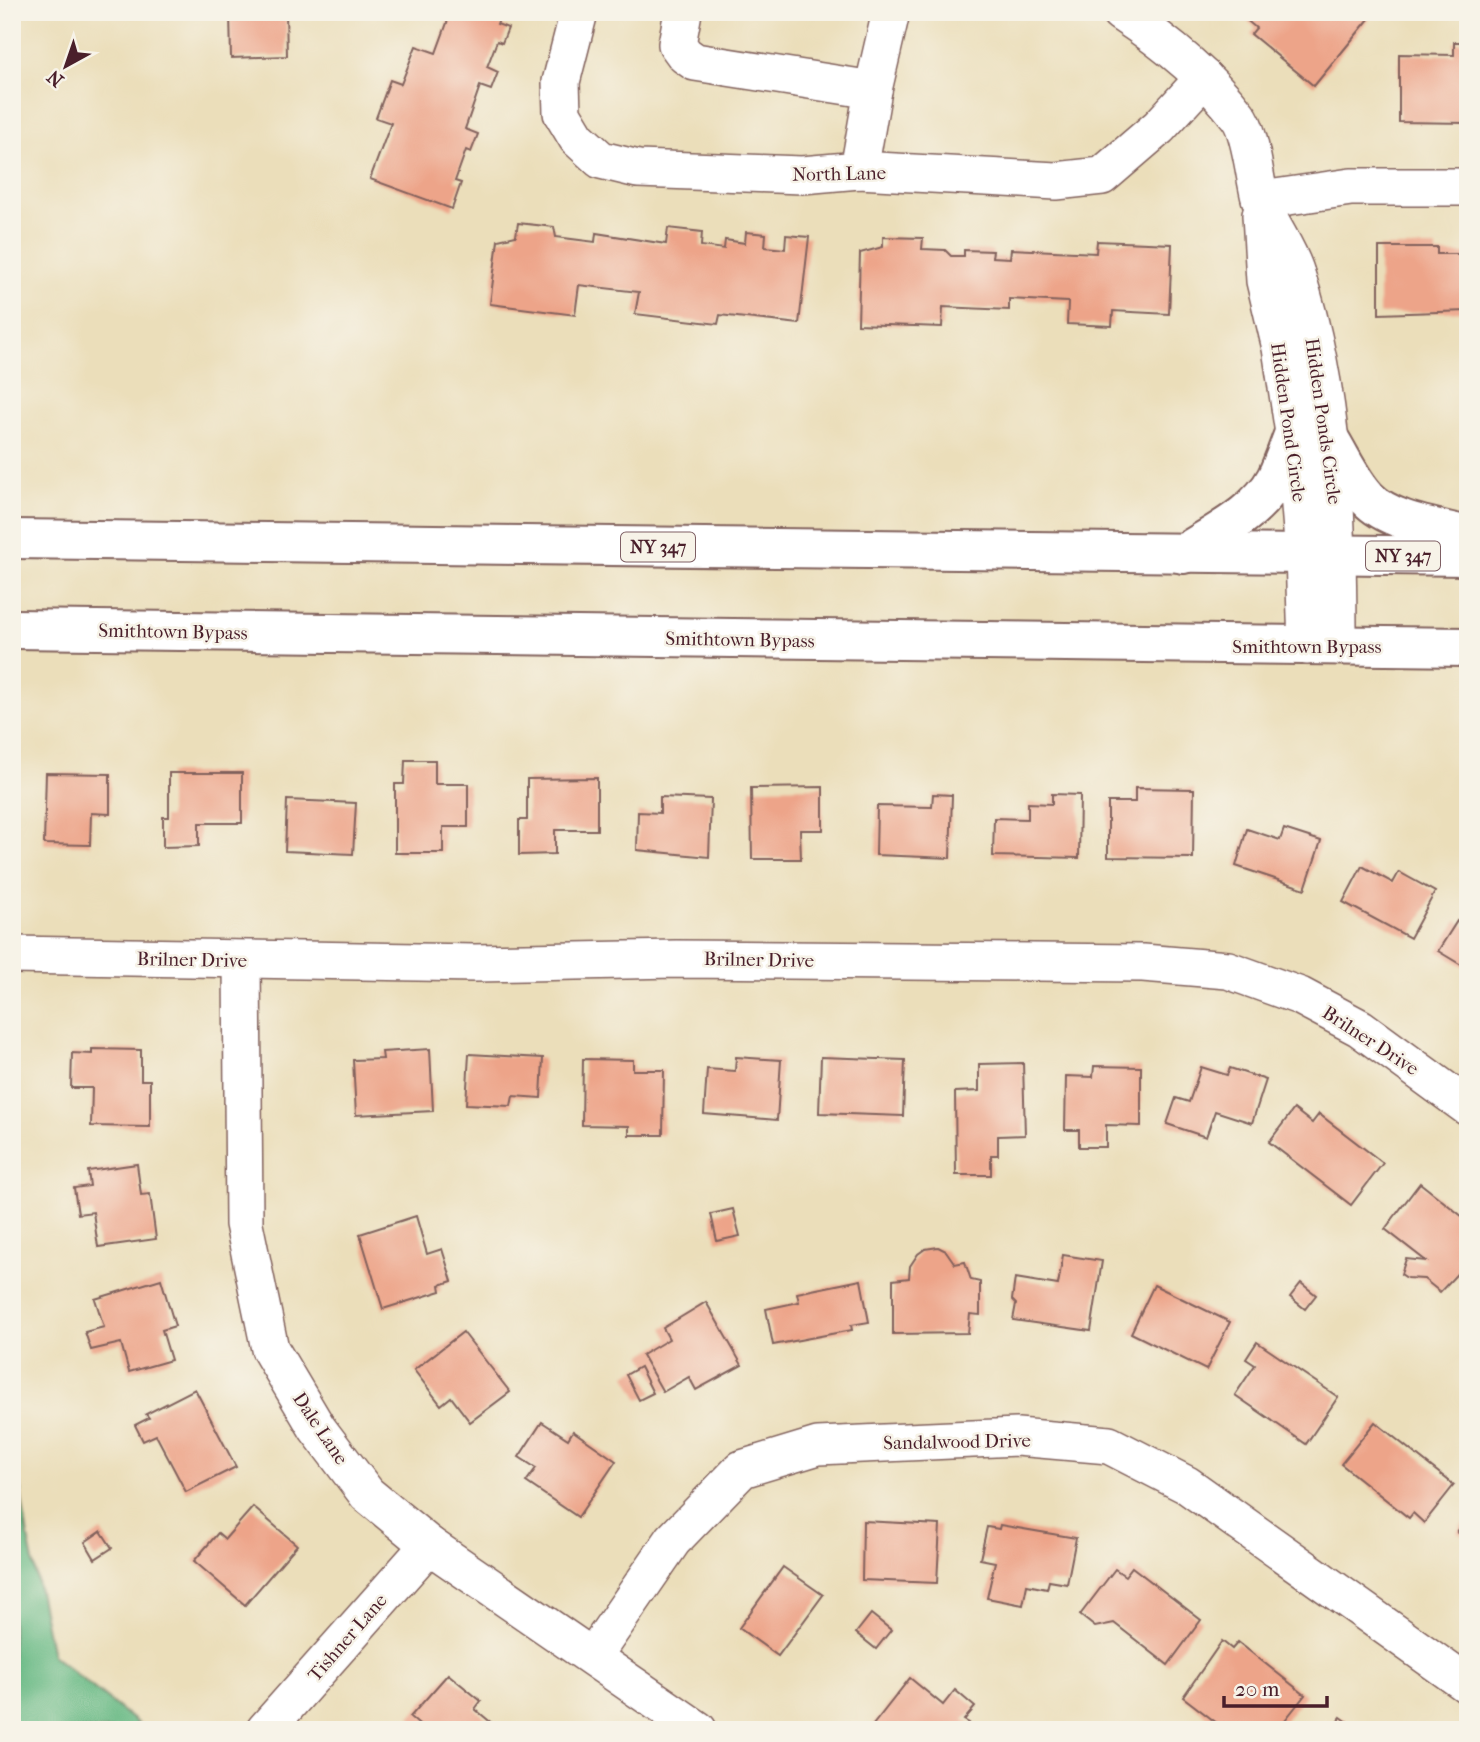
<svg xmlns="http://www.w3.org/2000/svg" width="1480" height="1742" font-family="'IM FELL French Canon',serif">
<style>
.forest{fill:#69ba85;stroke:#5a6c58;stroke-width:2}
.building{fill:#eda489}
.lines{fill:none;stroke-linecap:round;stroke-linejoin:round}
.minor-casing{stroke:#82625d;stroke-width:40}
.highway-casing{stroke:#82625d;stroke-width:42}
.minor{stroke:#fff;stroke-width:37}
.highway{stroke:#fff;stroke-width:38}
.labels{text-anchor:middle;stroke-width:5;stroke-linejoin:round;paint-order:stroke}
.shield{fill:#f7f3e8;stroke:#7e5f64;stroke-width:2}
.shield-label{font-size:18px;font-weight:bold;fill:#4a1f2b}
.street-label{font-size:19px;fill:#4a1f2b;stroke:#f7f3e8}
</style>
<rect width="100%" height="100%" fill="#f7f3e8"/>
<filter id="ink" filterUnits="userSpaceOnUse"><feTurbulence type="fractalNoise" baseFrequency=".0143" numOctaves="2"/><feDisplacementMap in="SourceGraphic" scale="14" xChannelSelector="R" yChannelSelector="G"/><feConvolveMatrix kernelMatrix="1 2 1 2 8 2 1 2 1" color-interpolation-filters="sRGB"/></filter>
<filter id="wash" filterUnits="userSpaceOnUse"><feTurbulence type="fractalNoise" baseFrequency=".00686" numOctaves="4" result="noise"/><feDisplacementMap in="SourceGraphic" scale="28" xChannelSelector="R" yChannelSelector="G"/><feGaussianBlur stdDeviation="1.57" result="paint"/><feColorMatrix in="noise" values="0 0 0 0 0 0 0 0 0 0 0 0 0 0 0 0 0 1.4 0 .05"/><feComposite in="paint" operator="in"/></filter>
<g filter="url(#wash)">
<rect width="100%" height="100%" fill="#ebdeba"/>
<polygon class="forest" points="12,1440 28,1537 52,1655 146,1730 12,1730"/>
<g id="blocks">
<g class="building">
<polygon points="230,12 286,12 287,56 231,58"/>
<polygon points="451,12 502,12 497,24 508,28 502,43 497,41 487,67 498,72 491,90 480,86 465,129 478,134 471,152 466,150 455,181 461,183 452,209 370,179 391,123 376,118 390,80 401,84 416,46 436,53"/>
<polygon points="1237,12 1361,12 1369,19 1314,86 1251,34 1256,28"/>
<polygon points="1454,42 1468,42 1468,123 1399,122 1399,54 1454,55"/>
<polygon points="518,223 554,227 556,237 595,242 596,233 666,244 668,228 702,232 701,246 724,249 725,240 745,243 746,232 766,234 765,247 785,249 786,235 809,237 799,324 720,315 718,324 635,314 639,292 579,285 575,315 490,304 498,240 516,236"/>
<polygon points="883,237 923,238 922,249 945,250 951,256 964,256 964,250 993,251 992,257 1010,258 1011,249 1096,253 1097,241 1172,244 1169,314 1113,311 1112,326 1067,324 1068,302 1009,299 1009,310 943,307 942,327 858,324 860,253 883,247"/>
<polygon points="1379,247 1437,247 1437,254 1468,254 1468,311 1379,314"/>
<polygon points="405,760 435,760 435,784 468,784 468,827 443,827 443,853 395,853 395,784 404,784"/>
<polygon points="46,773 110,774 110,814 91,813 90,845 44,844"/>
<polygon points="169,773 242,773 242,823 199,823 199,846 163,847 163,817 169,817"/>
<polygon points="597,778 597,830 555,830 555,854 519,855 519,820 527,820 527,779"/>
<polygon points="823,787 823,830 800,830 801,859 752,859 751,788"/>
<polygon points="1135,788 1194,789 1193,858 1108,857 1108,802 1135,802"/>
<polygon points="933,794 952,795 950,858 876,855 877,806 932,807"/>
<polygon points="1052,794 1080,795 1079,858 993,856 994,818 1028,819 1028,803 1052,804"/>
<polygon points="660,797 711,799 709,857 637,850 638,812 660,813"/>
<polygon points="287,800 356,803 353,854 285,851"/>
<polygon points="1247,829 1280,840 1284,829 1321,841 1305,889 1236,866"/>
<polygon points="1362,866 1393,883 1399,872 1435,892 1410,938 1343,902"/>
<polygon points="1457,921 1468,928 1468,969 1438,951"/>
<polygon points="92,1049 141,1050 141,1080 150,1080 150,1127 91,1126 92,1088 71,1088 72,1053 92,1054"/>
<polygon points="430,1049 433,1111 356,1115 353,1060 383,1059 382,1052"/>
<polygon points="469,1054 543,1058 541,1098 513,1096 511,1106 466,1104"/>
<polygon points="736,1057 781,1060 777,1120 704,1114 707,1069 735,1071"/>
<polygon points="821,1057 905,1060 903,1116 819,1113"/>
<polygon points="583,1059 633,1060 633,1070 664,1070 663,1135 629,1135 629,1126 582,1125"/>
<polygon points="1023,1063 1025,1135 998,1136 998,1155 991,1155 991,1175 956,1175 955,1092 979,1091 979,1064"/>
<polygon points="1094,1066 1141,1067 1141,1126 1106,1125 1106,1147 1079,1147 1079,1130 1065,1130 1066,1076 1093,1077"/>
<polygon points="1201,1067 1227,1075 1230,1068 1266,1080 1252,1123 1215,1111 1206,1137 1167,1124 1176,1098 1189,1102"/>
<polygon points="1294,1109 1312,1123 1319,1114 1383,1163 1351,1205 1269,1142"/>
<polygon points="137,1164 141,1195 150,1194 156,1239 98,1247 93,1212 78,1214 74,1188 90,1186 88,1171"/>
<polygon points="1420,1183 1468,1221 1468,1262 1440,1292 1424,1279 1407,1278 1401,1274 1406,1259 1426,1261 1385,1229"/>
<polygon points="733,1209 740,1236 717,1241 711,1214"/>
<polygon points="416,1216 427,1254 442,1249 452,1281 440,1285 441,1291 383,1309 360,1234"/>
<polygon points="938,1247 946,1251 955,1264 965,1262 971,1280 980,1282 980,1315 970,1314 968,1333 893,1334 893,1280 909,1278 910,1266 918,1254 925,1249"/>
<polygon points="1063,1255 1102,1261 1091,1331 1013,1320 1016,1304 1012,1300 1015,1278 1058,1285"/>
<polygon points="161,1279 175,1326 162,1330 171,1360 129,1372 121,1343 91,1350 85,1332 104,1327 95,1299"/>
<polygon points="861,1280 869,1322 851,1325 852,1330 773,1345 766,1309 799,1302 797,1293"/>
<polygon points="1301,1283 1316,1295 1305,1309 1290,1297"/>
<polygon points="1154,1285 1230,1322 1206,1370 1131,1333"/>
<polygon points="706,1302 742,1365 696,1390 689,1377 663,1392 642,1355 669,1339 663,1328"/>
<polygon points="463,1332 510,1392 470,1422 451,1397 441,1405 414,1370"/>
<polygon points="1257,1342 1338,1397 1306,1444 1235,1395 1255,1365 1246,1359"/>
<polygon points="640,1367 653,1393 639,1400 626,1375"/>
<polygon points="195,1389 236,1467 186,1492 156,1435 143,1441 135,1425 149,1418 146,1414"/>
<polygon points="542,1422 568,1439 573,1431 616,1461 578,1517 526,1482 536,1468 519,1457"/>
<polygon points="1375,1422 1454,1485 1424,1523 1413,1513 1409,1518 1341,1464"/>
<polygon points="253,1507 297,1545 245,1605 194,1561 218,1533 225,1539"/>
<polygon points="1468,1517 1468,1539 1457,1532"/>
<polygon points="863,1521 940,1525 937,1583 862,1580"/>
<polygon points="1000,1525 1076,1538 1067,1584 1049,1581 1047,1589 1027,1585 1023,1605 987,1598 995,1562 980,1559 987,1527 999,1529"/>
<polygon points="101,1531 112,1548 95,1559 85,1542"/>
<polygon points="783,1567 823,1595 778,1656 739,1628"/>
<polygon points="1132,1567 1201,1620 1168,1665 1114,1623 1095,1627 1080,1615 1115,1569 1125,1576"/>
<polygon points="871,1614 891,1630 876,1649 856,1633"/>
<polygon points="1222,1641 1232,1649 1238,1642 1305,1695 1277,1730 1253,1730 1247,1725 1244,1730 1226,1730 1183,1697"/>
<polygon points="448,1674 481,1701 475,1709 500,1730 425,1730 410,1717"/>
<polygon points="910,1678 943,1705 955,1690 975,1707 964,1720 969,1723 963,1730 879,1730 873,1725"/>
<polygon points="1341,1717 1359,1730 1331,1730"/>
</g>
</g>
</g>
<g filter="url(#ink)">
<use href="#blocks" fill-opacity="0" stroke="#82625d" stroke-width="2"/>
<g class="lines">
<defs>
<g id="minor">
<polyline points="579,12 561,82 562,113 577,138 601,160 638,169 802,175 859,170 1056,181 1102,176 1159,127 1204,78"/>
<polyline points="683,12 677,44 685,55 695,62 873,90 859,170"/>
<path d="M1120,12C1164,41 1206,74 1238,116C1251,132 1254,177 1260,198C1268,224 1288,247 1296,274C1335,394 1338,521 1338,646"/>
<polyline points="873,90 891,12"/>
<polyline points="1261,200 1351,187 1468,187"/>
<polyline points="1261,215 1265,281 1281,348 1294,433 1304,555 1307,646"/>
<polyline points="12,955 475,963 676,959 1143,963 1228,970 1300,996 1360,1028 1468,1107"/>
<polyline points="242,960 244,1224 270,1349 317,1428 367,1494 429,1545 698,1730"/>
<polyline points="593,1656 673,1540 742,1469 818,1446 1017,1437 1109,1445 1187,1485 1468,1685"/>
<polyline points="265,1730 429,1545"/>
</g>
<g id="highway">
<path d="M1329,438C1341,457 1351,481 1367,498C1389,522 1437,528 1468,536"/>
<polyline points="12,539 1468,556"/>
<path d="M1183,554C1214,534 1258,513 1276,478C1283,464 1288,448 1294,433"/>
<polyline points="12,629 1468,647"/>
</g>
</defs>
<use href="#minor" class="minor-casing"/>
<use href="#highway" class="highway-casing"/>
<use href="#minor" class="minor"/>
<use href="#highway" class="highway"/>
</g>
</g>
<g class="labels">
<g class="shield">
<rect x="621" y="532.5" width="74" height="29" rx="5"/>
<rect x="1366" y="541.5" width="74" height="29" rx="5"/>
</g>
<g class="shield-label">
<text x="658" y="553">NY 347</text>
<text x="1403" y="562">NY 347</text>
</g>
<g class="street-label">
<text transform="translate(839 173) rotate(-1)" y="7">North Lane</text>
<text transform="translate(1324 421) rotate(82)" y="7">Hidden Ponds Circle</text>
<text transform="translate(1289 422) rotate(82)" y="7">Hidden Pond Circle</text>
<text transform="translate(173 631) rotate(1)" y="7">Smithtown Bypass</text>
<text transform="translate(740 639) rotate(1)" y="7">Smithtown Bypass</text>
<text x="1307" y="653">Smithtown Bypass</text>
<text transform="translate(192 959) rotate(1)" y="7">Brilner Drive</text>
<text transform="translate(759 959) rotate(1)" y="7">Brilner Drive</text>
<text transform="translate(1371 1040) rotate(33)" y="7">Brilner Drive</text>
<text transform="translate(321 1428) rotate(56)" y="7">Dale Lane</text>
<text transform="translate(957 1441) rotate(-1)" y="7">Sandalwood Drive</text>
<text transform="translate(347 1637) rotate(-49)" y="7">Tishner Lane</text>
</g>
</g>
<rect width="1480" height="1742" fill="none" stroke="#f7f3e8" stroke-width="42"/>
<g transform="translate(66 66) rotate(220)" stroke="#f7f3e8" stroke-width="5" paint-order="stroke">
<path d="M0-5L12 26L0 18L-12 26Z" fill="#4a1f2b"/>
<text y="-10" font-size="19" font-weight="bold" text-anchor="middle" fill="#4a1f2b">N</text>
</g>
<path d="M1224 1696v10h103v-10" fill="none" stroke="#4a1f2b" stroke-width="3.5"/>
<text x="1235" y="1696" font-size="21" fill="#4a1f2b" stroke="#f7f3e8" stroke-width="5" paint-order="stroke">20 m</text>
</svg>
